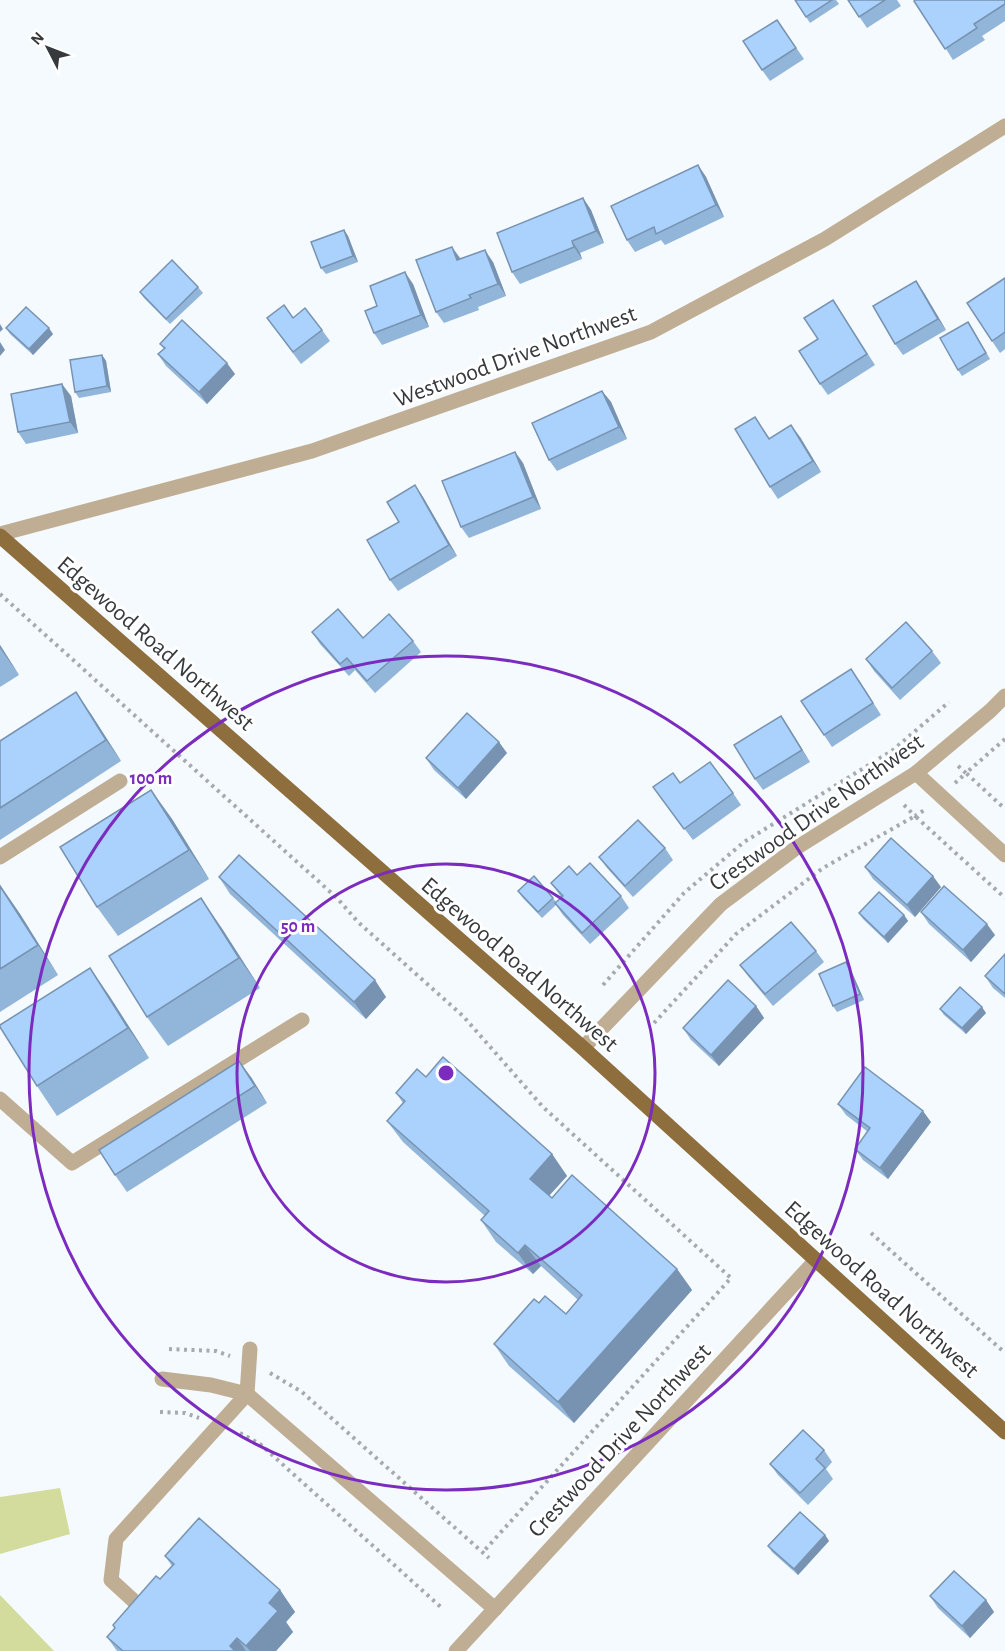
<svg xmlns="http://www.w3.org/2000/svg" width="1005" height="1651" font-family="'Alegreya Sans',sans-serif">
<style>
.green{fill:#d3dc9d}
.lines{fill:none;stroke-linecap:round;stroke-linejoin:round}
.path{stroke:#a6aaae;stroke-width:4;stroke-dasharray:3 4.5;stroke-linecap:butt}
.minor{stroke:#c0ae94;stroke-width:15}
.major{stroke:#8e6e3d;stroke-width:15}
.wall{fill:#92b5da}
.shaded-wall{fill:#7793b1}
.building{fill:#aad2fd;stroke:#7793b1;stroke-width:1.5}
.ring{fill:none;stroke:#7b2cbf;stroke-width:3}
.labels{text-anchor:middle;stroke-width:6;stroke-linejoin:round;paint-order:stroke}
.street-label{font-size:24px;fill:#373a3d;stroke:#fff}
.centre{fill:#7b2cbf;stroke:#fff;stroke-width:3}
.ring-label{font-size:18px;text-anchor:middle;font-weight:bold;fill:#7b2cbf;stroke:#fff;stroke-width:6;stroke-linejoin:round;paint-order:stroke}
</style>
<rect width="100%" height="100%" fill="#f5faff"/>
<g class="green">
<polygon points="60,1488 70,1534 0,1554 0,1497"/>
<polygon points="0,1595 54,1651 0,1651"/>
</g>
<g class="lines">
<g class="path">
<polyline points="0,594 337,898 358,922 463,1016 543,1107 731,1278 483,1552"/>
<polyline points="1005,739 966,773 1005,809"/>
<polyline points="955,783 966,773 956,764"/>
<polyline points="904,805 915,816 926,809"/>
<polyline points="603,985 684,893 744,842 893,750 949,702"/>
<polyline points="654,1023 736,934 823,868 915,816 1005,898"/>
<polyline points="871,1233 1005,1353"/>
<polyline points="169,1349 216,1351 230,1356"/>
<polyline points="270,1373 302,1392 489,1558"/>
<polyline points="160,1412 185,1413 199,1418"/>
<polyline points="240,1433 260,1444 443,1609"/>
</g>
<g class="minor">
<polyline points="0,534 312,451 651,332 825,239 1005,126"/>
<polyline points="916,773 1005,855"/>
<polyline points="0,857 120,781"/>
<polyline points="583,1048 721,904 796,848 916,773 990,711 1005,696"/>
<polyline points="0,1099 72,1163 302,1020"/>
<polyline points="162,1379 211,1385 247,1394 495,1609"/>
<polyline points="148,1614 111,1580 116,1539 247,1394 250,1349"/>
<polyline points="456,1651 816,1260"/>
</g>
<polyline class="major" points="0,536 583,1048 1005,1432"/>
</g>
<g class="wall">
<polygon points="795,0 836,0 839,4 810,23"/>
<polygon points="848,0 897,0 901,6 867,28"/>
<polygon points="915,0 1005,0 1005,21 982,36 985,40 953,60"/>
<polygon points="777,20 804,59 770,81 762,70"/>
<polygon points="698,165 706,177 724,217 665,245 661,240 635,252 627,240"/>
<polygon points="583,198 591,210 604,243 580,253 582,259 520,284 512,272"/>
<polygon points="344,230 348,236 358,262 326,274 321,268"/>
<polygon points="460,259 493,262 506,296 478,307 479,310 444,323 436,312"/>
<polygon points="1005,278 1005,349 1000,353 992,341"/>
<polygon points="916,281 924,293 946,330 903,355 895,344"/>
<polygon points="413,284 429,327 382,345 374,333 377,306"/>
<polygon points="198,287 203,293 170,324 144,298 140,292"/>
<polygon points="833,300 875,365 828,395 820,384"/>
<polygon points="267,318 293,318 322,330 330,341 301,364"/>
<polygon points="6,328 53,334 33,355 10,334"/>
<polygon points="972,328 990,359 962,376 958,370"/>
<polygon points="160,344 235,374 207,404 166,366 158,354 164,349"/>
<polygon points="102,355 106,361 111,392 79,398 75,392"/>
<polygon points="602,391 611,402 627,439 557,471 549,460"/>
<polygon points="71,396 78,433 26,444 18,432"/>
<polygon points="763,429 770,439 800,437 821,472 778,499 770,487"/>
<polygon points="515,452 523,463 541,509 469,538 461,527"/>
<polygon points="415,485 423,497 457,556 398,591 390,580 399,522"/>
<polygon points="312,632 363,638 413,641 421,652 375,693 355,670 349,676 320,644"/>
<polygon points="0,645 19,675 0,687"/>
<polygon points="932,651 941,663 900,700 874,671 866,659"/>
<polygon points="859,680 881,715 832,747 824,735"/>
<polygon points="91,714 121,761 0,840 0,741"/>
<polygon points="789,728 810,762 763,790 755,779"/>
<polygon points="507,753 466,799 434,770 426,758"/>
<polygon points="680,783 733,793 741,805 693,840 661,798"/>
<polygon points="151,790 172,819 209,879 118,936 97,907"/>
<polygon points="665,848 673,860 633,897 607,868 599,857"/>
<polygon points="865,867 941,887 915,917 873,879"/>
<polygon points="577,875 621,896 629,908 590,944 563,915 556,905 542,918 522,897 518,891 553,898 556,902 561,897 551,883"/>
<polygon points="219,877 386,997 366,1019 230,894"/>
<polygon points="0,885 20,914 58,975 0,1012"/>
<polygon points="921,912 995,935 971,962 929,924"/>
<polygon points="859,913 904,915 908,921 888,943 863,919"/>
<polygon points="221,927 260,988 168,1046 147,1017"/>
<polygon points="816,951 824,962 773,1006 748,976 740,965"/>
<polygon points="1005,954 1005,998 993,988 985,976"/>
<polygon points="90,968 110,997 149,1058 57,1116 37,1086"/>
<polygon points="850,968 864,1000 837,1012 833,1006"/>
<polygon points="756,1006 764,1018 719,1066 691,1040 683,1028"/>
<polygon points="940,1009 986,1013 966,1034 944,1015"/>
<polygon points="251,1077 267,1103 127,1192 115,1175"/>
<polygon points="426,1077 552,1154 567,1176 549,1196 677,1269 692,1290 574,1423 509,1366 494,1344 539,1303 566,1314 578,1300 541,1266 533,1274 496,1242 481,1220 485,1216 403,1142 387,1121 403,1103 396,1093"/>
<polygon points="838,1104 931,1122 888,1179 863,1160 855,1149 868,1132 846,1115"/>
<polygon points="824,1450 832,1462 826,1469 833,1479 808,1505 778,1475 770,1464"/>
<polygon points="825,1535 829,1541 798,1575 772,1552 768,1546"/>
<polygon points="165,1556 280,1590 295,1612 286,1622 293,1632 276,1651 117,1651 107,1637 115,1629 113,1625 160,1579 172,1566"/>
<polygon points="930,1596 986,1600 994,1612 970,1638 938,1608"/>
</g>
<g class="shaded-wall">
<polygon points="698,165 706,177 724,217 716,205"/>
<polygon points="583,198 591,210 604,243 596,231"/>
<polygon points="344,230 348,236 358,262 353,256"/>
<polygon points="572,241 580,253 582,259 574,247"/>
<polygon points="452,247 460,258 465,272 457,260"/>
<polygon points="485,250 493,262 506,296 498,284"/>
<polygon points="405,272 413,284 429,327 421,315"/>
<polygon points="916,281 924,293 946,330 938,319"/>
<polygon points="0,324 3,329 0,332"/>
<polygon points="49,328 53,334 33,355 29,349"/>
<polygon points="0,342 5,350 0,356"/>
<polygon points="102,355 106,361 111,392 107,386"/>
<polygon points="227,363 235,374 207,404 199,392"/>
<polygon points="62,384 71,396 78,433 70,422"/>
<polygon points="602,391 611,402 627,439 619,427"/>
<polygon points="791,425 800,437 821,472 813,461"/>
<polygon points="515,452 523,463 541,509 533,497"/>
<polygon points="415,485 423,497 457,556 449,545"/>
<polygon points="0,645 19,675 0,648"/>
<polygon points="76,692 91,714 121,761 106,740"/>
<polygon points="781,716 789,728 810,762 802,750"/>
<polygon points="499,742 507,753 466,799 458,788"/>
<polygon points="151,790 172,819 209,879 189,850"/>
<polygon points="933,876 941,887 915,917 907,905"/>
<polygon points="0,885 20,914 58,975 38,945"/>
<polygon points="201,898 221,927 260,988 239,958"/>
<polygon points="904,915 908,921 888,943 884,937"/>
<polygon points="987,924 995,935 971,962 963,950"/>
<polygon points="846,962 850,968 864,1000 860,994"/>
<polygon points="90,968 110,997 149,1058 128,1028"/>
<polygon points="375,980 386,997 366,1019 354,1002"/>
<polygon points="756,1006 764,1018 719,1066 711,1055"/>
<polygon points="982,1007 986,1013 966,1034 962,1028"/>
<polygon points="239,1061 251,1077 267,1103 255,1086"/>
<polygon points="923,1111 931,1122 888,1179 880,1168"/>
<polygon points="552,1154 567,1176 545,1200 530,1179"/>
<polygon points="525,1245 541,1266 533,1274 518,1253"/>
<polygon points="677,1269 692,1290 574,1423 558,1402"/>
<polygon points="825,1535 829,1541 798,1575 794,1569"/>
<polygon points="280,1590 295,1612 286,1622 293,1632 276,1651 250,1651 246,1646 269,1603"/>
<polygon points="986,1600 994,1612 970,1638 962,1626"/>
<polygon points="237,1638 246,1651 233,1651 230,1646"/>
</g>
<g class="building">
<polygon points="795,0 832,0 806,17"/>
<polygon points="848,0 885,0 859,17"/>
<polygon points="915,0 1005,0 1005,4 974,24 977,28 945,49 914,1"/>
<polygon points="777,20 796,48 762,70 743,41"/>
<polygon points="698,165 716,205 656,234 654,227 627,240 611,206"/>
<polygon points="583,198 596,231 572,241 574,247 512,272 497,233"/>
<polygon points="344,230 353,256 321,268 311,242"/>
<polygon points="452,247 457,260 485,250 498,284 469,295 471,298 436,312 416,260"/>
<polygon points="172,260 198,287 166,319 140,292"/>
<polygon points="405,272 421,315 374,333 365,311 377,306 370,286"/>
<polygon points="1005,278 1005,332 992,341 967,303"/>
<polygon points="916,281 938,319 895,344 873,306"/>
<polygon points="833,300 867,354 820,384 799,351 818,339 804,318"/>
<polygon points="284,305 293,318 305,308 322,330 293,352 267,318"/>
<polygon points="26,307 49,328 29,349 6,328"/>
<polygon points="182,320 227,363 199,392 158,354 165,348 160,344"/>
<polygon points="968,322 986,353 958,370 940,338"/>
<polygon points="102,355 107,386 75,392 70,360"/>
<polygon points="62,384 70,422 18,432 11,394"/>
<polygon points="602,391 619,427 549,460 532,423"/>
<polygon points="755,417 769,439 791,425 813,461 770,487 735,429"/>
<polygon points="515,452 533,497 461,527 442,481"/>
<polygon points="415,485 449,545 390,580 367,540 399,522 387,502"/>
<polygon points="338,609 363,638 389,614 413,641 367,681 347,658 340,664 312,632"/>
<polygon points="906,622 932,651 892,688 866,659"/>
<polygon points="851,669 873,703 824,735 801,701"/>
<polygon points="76,692 106,740 0,808 0,741"/>
<polygon points="467,713 499,742 458,788 426,758"/>
<polygon points="781,716 802,750 755,779 734,745"/>
<polygon points="710,762 733,793 684,829 653,787 673,773 680,783"/>
<polygon points="151,790 189,850 97,907 60,847"/>
<polygon points="638,820 665,848 625,886 599,857"/>
<polygon points="891,838 933,876 907,905 865,867"/>
<polygon points="239,855 375,980 354,1002 219,877"/>
<polygon points="590,863 621,896 582,933 555,903 563,896 551,883 569,866 577,875"/>
<polygon points="534,876 553,898 538,912 518,891"/>
<polygon points="0,886 38,945 0,969"/>
<polygon points="944,886 987,924 963,950 921,912"/>
<polygon points="879,892 904,915 884,937 859,913"/>
<polygon points="201,898 239,958 147,1017 109,956"/>
<polygon points="791,922 816,951 765,994 740,965"/>
<polygon points="1005,954 1005,994 985,976"/>
<polygon points="846,962 860,994 833,1006 819,974"/>
<polygon points="90,968 128,1028 37,1086 0,1027 0,1025"/>
<polygon points="728,980 756,1006 711,1055 683,1028"/>
<polygon points="960,987 982,1007 962,1028 940,1009"/>
<polygon points="443,1057 552,1154 530,1179 552,1198 572,1175 677,1269 558,1402 494,1344 534,1299 539,1303 545,1296 566,1314 582,1295 525,1245 518,1253 481,1220 489,1211 387,1121 405,1101 396,1093 417,1069 426,1077"/>
<polygon points="239,1061 255,1086 115,1175 99,1150"/>
<polygon points="865,1067 923,1111 880,1168 855,1149 870,1128 838,1104"/>
<polygon points="803,1430 824,1450 816,1459 825,1468 800,1493 770,1464"/>
<polygon points="800,1512 825,1535 794,1569 768,1546"/>
<polygon points="199,1518 280,1590 269,1603 278,1611 246,1646 237,1638 230,1646 234,1650 233,1651 123,1651 107,1637 115,1628 113,1625 156,1576 160,1579 174,1564 165,1556"/>
<polygon points="954,1571 986,1600 962,1626 930,1596"/>
</g>
<g class="ring">
<circle cx="446" cy="1073" r="209"/>
<circle cx="446" cy="1073" r="417"/>
</g>
<g class="labels">
<g class="street-label">
<text transform="translate(515 356) rotate(-20)" y="8">Westwood Drive Northwest</text>
<text transform="translate(156 643) rotate(41)" y="8">Edgewood Road Northwest</text>
<text transform="translate(816 812) rotate(-35)" y="8">Crestwood Drive Northwest</text>
<text transform="translate(520 964) rotate(41)" y="8">Edgewood Road Northwest</text>
<text transform="translate(882 1289) rotate(42)" y="8">Edgewood Road Northwest</text>
<text transform="translate(619 1440) rotate(-47)" y="8">Crestwood Drive Northwest</text>
</g>
</g>
<circle cx="446" cy="1073" r="9" class="centre"/>
<g class="ring-label">
<text x="151" y="784">100 m</text>
<text x="298" y="932">50 m</text>
</g>
<g transform="translate(48 48) rotate(312)" stroke="#ffffff" stroke-width="4.5" paint-order="stroke">
<path d="M0-4.5L10 22L0 15L-10 22Z" fill="#373a3d"/>
<text y="-9" font-size="16" font-weight="bold" text-anchor="middle" fill="#373a3d">N</text>
</g>
</svg>
